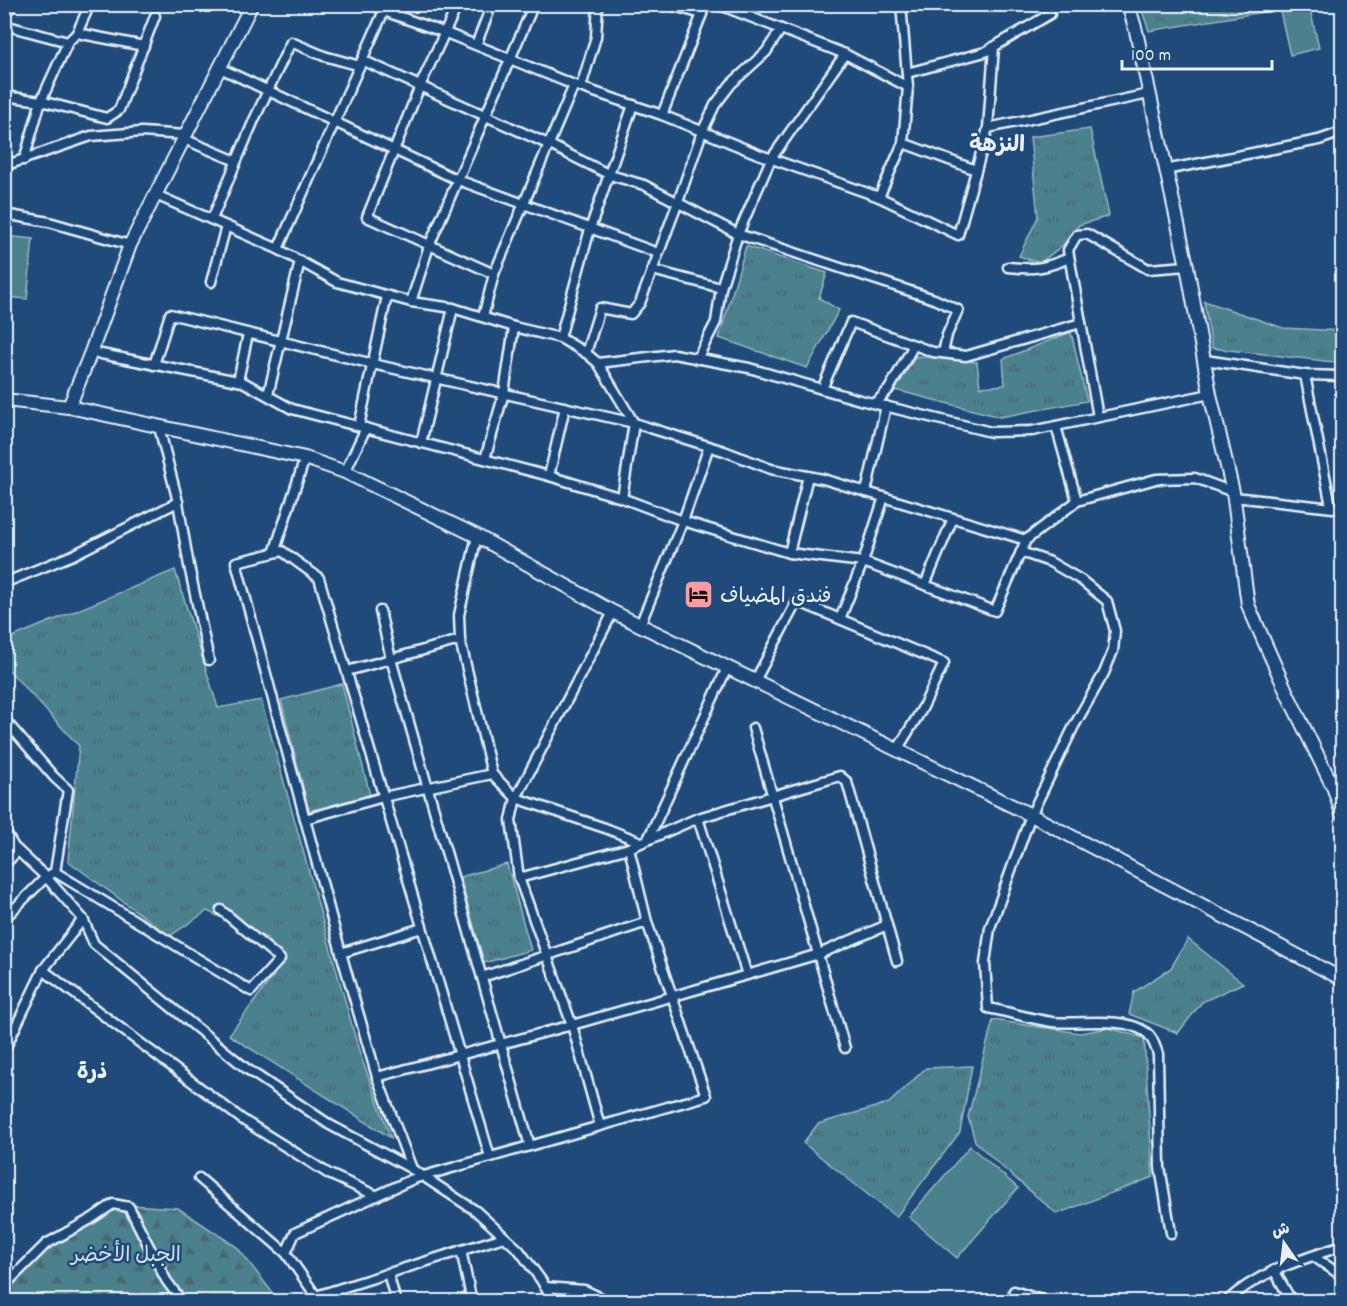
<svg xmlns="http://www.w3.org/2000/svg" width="1347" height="1306" font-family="Dekko,'Playpen Sans Arabic',sans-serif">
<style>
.grass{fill:url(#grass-tufts);stroke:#9ab8c2;stroke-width:1.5}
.forest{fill:url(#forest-firs);stroke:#9ab8c2;stroke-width:1.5}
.park{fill:url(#park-crowns);stroke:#9ab8c2;stroke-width:1.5}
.pitch{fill:#4c808d;stroke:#9ab8c2;stroke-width:1.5}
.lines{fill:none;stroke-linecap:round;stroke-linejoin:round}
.street-casing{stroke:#e8f1f8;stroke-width:13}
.secondary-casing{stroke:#e8f1f8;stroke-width:16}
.street{stroke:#1f4a7a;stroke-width:8}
.secondary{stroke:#1f4a7a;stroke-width:12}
.labels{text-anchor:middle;stroke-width:5;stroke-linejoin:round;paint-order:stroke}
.poi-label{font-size:21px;fill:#e8f1f8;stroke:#1f4a7a;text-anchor:start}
.park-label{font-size:21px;fill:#d1e0e8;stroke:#1f4a7a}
.neighbourhood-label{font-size:22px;font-weight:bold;fill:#e8f1f8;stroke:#1f4a7a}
</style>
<defs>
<pattern id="grass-tufts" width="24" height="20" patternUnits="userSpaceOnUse" patternTransform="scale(1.5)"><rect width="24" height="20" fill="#4c808d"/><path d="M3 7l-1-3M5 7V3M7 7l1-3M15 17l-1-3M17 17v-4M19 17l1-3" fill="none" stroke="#49676f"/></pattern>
<pattern id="forest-firs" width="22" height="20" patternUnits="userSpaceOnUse" patternTransform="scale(1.5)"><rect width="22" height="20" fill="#4c808d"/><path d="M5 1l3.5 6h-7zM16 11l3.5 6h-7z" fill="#49676f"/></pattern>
<pattern id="park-crowns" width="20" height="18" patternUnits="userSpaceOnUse" patternTransform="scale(1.5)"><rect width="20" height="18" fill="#4c808d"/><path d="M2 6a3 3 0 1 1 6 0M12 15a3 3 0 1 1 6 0" fill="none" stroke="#49676f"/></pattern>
</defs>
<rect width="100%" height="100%" fill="#1f4a7a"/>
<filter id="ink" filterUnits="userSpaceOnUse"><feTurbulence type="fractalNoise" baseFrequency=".0167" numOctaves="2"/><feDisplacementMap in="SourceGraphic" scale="12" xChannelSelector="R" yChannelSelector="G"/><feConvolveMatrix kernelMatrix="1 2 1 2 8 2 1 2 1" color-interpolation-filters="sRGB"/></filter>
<g filter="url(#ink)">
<g class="grass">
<polygon points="1090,129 1109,216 1079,225 1063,245 1040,263 1019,256 1038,217 1030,137"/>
<polygon points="746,246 827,273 819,298 839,310 807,368 719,338"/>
<polygon points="1204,301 1283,328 1342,331 1342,363 1212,348"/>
<polygon points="1071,332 1087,401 1000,417 895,390 916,356 977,362 980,387 1005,385 1003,359"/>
<polygon points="175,570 218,708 261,700 360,1054 391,1138 229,1035 274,975 267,938 207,911 170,936 68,861 79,746 5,666 5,640"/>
<polygon points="342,684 370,795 309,811 281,700"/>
<polygon points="507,864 531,950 484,963 460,877"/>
<polygon points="1188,939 1243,983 1202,1002 1178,1033 1129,1014 1134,992 1171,968"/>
<polygon points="993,1020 1080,1033 1109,1028 1144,1038 1153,1177 1057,1214 1001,1166 975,1141 968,1117"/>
<polygon points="972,1066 960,1132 896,1217 803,1143 818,1124 889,1103 926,1068"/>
</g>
<polygon class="forest" points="113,1204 178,1208 237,1247 279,1301 5,1302 5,1286 46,1244"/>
<polygon class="park" points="1140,5 1140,4 1292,5 1269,11 1149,31"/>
<g class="pitch">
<polygon points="1309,5 1319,48 1290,55 1280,11"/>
<polygon points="5,236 33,239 27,299 5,297"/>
<polygon points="970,1146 1018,1188 957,1258 909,1217"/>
</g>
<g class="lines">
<defs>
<g id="street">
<polyline points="372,4 384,11 446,33 574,85 662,115 758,154 879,197 958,235 988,128 994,47"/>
<polyline points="458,4 420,86 367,217 494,274"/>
<polyline points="667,4 702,14"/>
<polyline points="717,4 845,54 908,87"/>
<polyline points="4,16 12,4"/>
<polyline points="4,25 68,42"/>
<polyline points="77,33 144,46"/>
<polyline points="476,45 492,4"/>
<polyline points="362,60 548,144 610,175 644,185 738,234 934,299 958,310 947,335 943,353"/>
<polyline points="220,68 458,180 658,253"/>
<polyline points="907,73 985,52 1050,14"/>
<polyline points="581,87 596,37 598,4"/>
<polyline points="4,96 41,101 107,118 119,110 155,16"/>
<polyline points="662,115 702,14 703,4"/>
<polyline points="988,128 1149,94"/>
<polyline points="184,139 236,161"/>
<polyline points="903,143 976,170"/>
<polyline points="24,160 41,101 68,42 77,33 90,4"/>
<polyline points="4,166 91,136 142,132 185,135"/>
<polyline points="1165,170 1319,140 1342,132"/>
<polyline points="156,195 278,249 337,282 411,302 453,308 514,327 560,338 586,353 598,363 634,423 622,498"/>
<polyline points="879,197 903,143 908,87 901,4"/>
<polyline points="4,214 49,222 130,245"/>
<polyline points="212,219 254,120 291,42 324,56 360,66"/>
<polyline points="278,249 387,4"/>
<path d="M1008,267C1034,270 1046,268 1069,258"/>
<polyline points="652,270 721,288 738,234 771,159 845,54"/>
<polyline points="211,282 226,226"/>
<polyline points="411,302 429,246 534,4"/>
<polyline points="483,317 494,274 574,85"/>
<polyline points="560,338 590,229 633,105"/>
<polyline points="91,352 243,382 292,409 549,476 622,498 683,521 789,553 863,562 995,611 1026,540 1077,501 1156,479 1195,478 1233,492"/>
<polyline points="586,353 600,308 631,314 640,303 678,202 702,132 715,105 731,84 766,52 781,29"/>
<polyline points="697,359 716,322 721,288"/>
<polyline points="1205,360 1305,375 1342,376"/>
<polyline points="598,363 674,354 749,368 860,400 991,432 1032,431 1210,394"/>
<polyline points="154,365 170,314 373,364 634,423 724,451 771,469 823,479 1026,540"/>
<polyline points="1305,375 1331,506"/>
<polyline points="238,381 248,334"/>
<polyline points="822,389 851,322 933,352 966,356 1081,323"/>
<polyline points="268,395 300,261"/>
<polyline points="875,404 889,389 914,345"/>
<polyline points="1098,417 1068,250 1077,235 1087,234 1148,269 1187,266"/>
<polyline points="359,426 387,296"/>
<polyline points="1056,426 1077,501"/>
<polyline points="159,427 178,502 189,566 209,660"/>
<polyline points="421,443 453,308"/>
<polyline points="485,459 504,393 514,327"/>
<polyline points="345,472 366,428"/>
<polyline points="549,476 565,407"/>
<polyline points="866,492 886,406"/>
<polyline points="1234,497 1342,509"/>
<polyline points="477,536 459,615 460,640 492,774 516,798 605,828 641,842"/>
<path d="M1021,552L1050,562L1081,580L1107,601L1115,631L1113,651L1104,673L1074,726L1031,815L990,928L985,963L988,1008C1009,1012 1031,1019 1052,1022C1080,1025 1121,1016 1144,1031C1152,1035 1155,1046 1158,1054L1160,1167L1171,1233"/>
<polyline points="274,553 305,458"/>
<polyline points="789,553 808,476"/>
<polyline points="4,583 73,555 178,502"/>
<polyline points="925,585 953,518"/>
<polyline points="380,611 391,659 530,1146"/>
<polyline points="840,619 863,562 884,497"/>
<polyline points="640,625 683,521 709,446"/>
<polyline points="347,671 460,640"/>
<polyline points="755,681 797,601 944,663 922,709 897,750"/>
<polyline points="4,719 54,777 68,790 55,872 46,877 4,919"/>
<polyline points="753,728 845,1048"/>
<polyline points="698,818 747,975"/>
<polyline points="305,819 383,797 492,774"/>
<polyline points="4,830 14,847 46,877 83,919 94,944 247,1069 330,1125 412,1169 476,1211 519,1250 541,1280 554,1302"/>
<polyline points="648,839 727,668"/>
<polyline points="4,865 18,851"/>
<polyline points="55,872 251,991 280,959 221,910"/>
<polyline points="519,878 629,848 698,818 840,776 847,782 897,961"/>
<polyline points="341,953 422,928"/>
<polyline points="43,970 243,1120 329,1174 377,1196"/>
<polyline points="482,977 647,922"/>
<polyline points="4,1051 43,970 83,919"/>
<polyline points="377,1077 572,1025 747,975 819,954 887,925"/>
<polyline points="600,1126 572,1025 519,878 511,820 516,798 613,612"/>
<polyline points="412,1169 377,1077 341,953 236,562 282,551 319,578 490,1157"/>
<polyline points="199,1178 286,1253 316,1296 317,1301"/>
<polyline points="461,1250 472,1302"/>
<polyline points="286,1253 295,1233 413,1179 706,1096 647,922 629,848"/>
<polyline points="1313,1256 1342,1276"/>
<polyline points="1274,1270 1292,1302"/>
<polyline points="388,1273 396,1302"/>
<polyline points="4,1286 46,1244 91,1219 113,1204 129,1207 166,1280 182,1302"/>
<polyline points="545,1287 584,1290 610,1302"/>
<polyline points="1014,1291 1047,1302"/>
<polyline points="316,1296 504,1237"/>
<path d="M1226,1302C1259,1271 1301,1260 1342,1246"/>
</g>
<g id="secondary">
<polyline points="1128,4 1136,31 1187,266 1210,394 1233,492 1248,605 1287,693 1334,789 1342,814"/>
<polyline points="4,400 69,407 305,458 345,472 477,536 613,612 1031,815 1342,979"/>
<polyline points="69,407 91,352 130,245 252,4"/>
</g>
</defs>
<use href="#street" class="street-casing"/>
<use href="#secondary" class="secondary-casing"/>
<use href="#street" class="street"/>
<use href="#secondary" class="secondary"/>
</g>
</g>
<defs>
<symbol id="hotel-square" viewBox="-11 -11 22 22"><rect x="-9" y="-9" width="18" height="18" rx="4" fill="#ff9aa2" stroke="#1f4a7a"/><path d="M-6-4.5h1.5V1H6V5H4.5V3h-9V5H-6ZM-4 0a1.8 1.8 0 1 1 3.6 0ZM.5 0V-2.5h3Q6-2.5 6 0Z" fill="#111"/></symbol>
</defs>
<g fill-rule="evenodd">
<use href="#hotel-square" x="682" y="578" width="33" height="33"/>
</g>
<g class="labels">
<g class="poi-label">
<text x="720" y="602">فندق المضياف</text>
</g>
<g class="park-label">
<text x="126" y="1261">الجبل الأخضر</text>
</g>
<g class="neighbourhood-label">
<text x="997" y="151">النزهة</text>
<text x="92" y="1078">ذرة</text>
</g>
</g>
<rect width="1347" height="1306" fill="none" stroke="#1f4a7a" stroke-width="24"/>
<rect x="12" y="12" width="1323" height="1282" fill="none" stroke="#e8f1f8" stroke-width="2" filter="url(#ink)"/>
<g transform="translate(1284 1243) rotate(346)" stroke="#1f4a7a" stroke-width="4.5" paint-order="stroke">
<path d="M0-4.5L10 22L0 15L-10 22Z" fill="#e8f1f8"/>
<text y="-9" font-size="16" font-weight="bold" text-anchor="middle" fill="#e8f1f8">ش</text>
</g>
<path d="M1122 60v9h150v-9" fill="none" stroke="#e8f1f8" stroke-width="3"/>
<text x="1131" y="60" font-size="18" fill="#e8f1f8" stroke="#1f4a7a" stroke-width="4.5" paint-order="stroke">100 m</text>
</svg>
